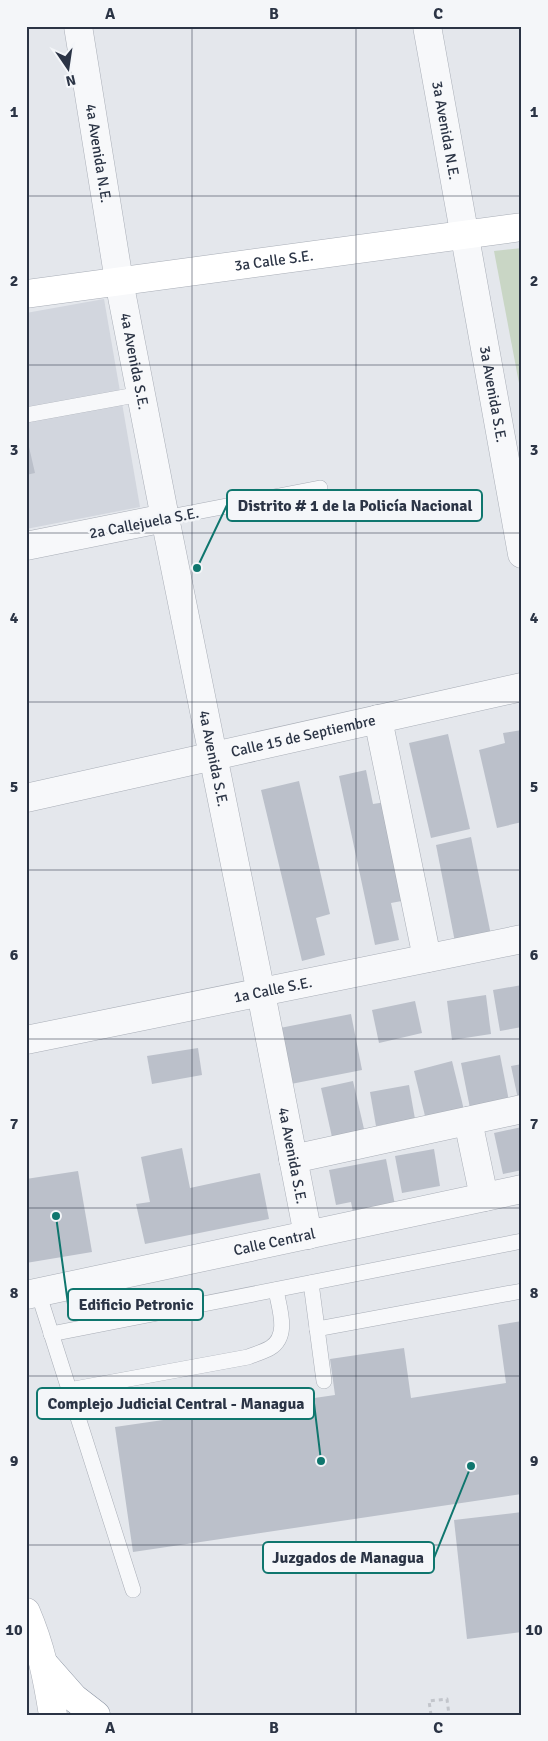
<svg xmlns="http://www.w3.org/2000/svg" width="548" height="1741" font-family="Signika,sans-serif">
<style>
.built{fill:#d2d6de}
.green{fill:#c9d6c5}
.building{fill:#bbc0ca}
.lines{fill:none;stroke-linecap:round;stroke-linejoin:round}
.lane-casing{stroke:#a9aeb7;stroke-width:16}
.street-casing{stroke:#a9aeb7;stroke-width:29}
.secondary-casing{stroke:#a9aeb7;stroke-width:29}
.highway-casing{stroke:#8b94a3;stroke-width:29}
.path{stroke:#c2c5cb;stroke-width:3;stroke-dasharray:4 4;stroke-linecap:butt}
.lane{stroke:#f7f8fa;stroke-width:15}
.street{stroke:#f7f8fa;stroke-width:28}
.secondary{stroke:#fff;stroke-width:28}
.highway{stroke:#fff;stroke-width:28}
.grid{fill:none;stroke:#2b3445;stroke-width:1;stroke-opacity:0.55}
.labels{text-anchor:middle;stroke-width:5;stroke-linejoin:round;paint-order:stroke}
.street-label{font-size:15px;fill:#2b3445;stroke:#f4f6f9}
.leader{fill:none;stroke:#0f766e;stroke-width:2}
.callout-dot{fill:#0f766e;stroke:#f4f6f9;stroke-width:2}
.callout{fill:#f4f6f9;stroke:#0f766e;stroke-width:2}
.callout-label{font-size:16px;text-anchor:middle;font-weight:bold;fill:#2b3445}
.neatline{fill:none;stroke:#2b3445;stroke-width:2}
.grid-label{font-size:16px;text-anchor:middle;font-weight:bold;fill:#2b3445}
</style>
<rect width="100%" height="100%" fill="#e4e7ec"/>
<polygon class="built" points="104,299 140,507 26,529 26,313"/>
<polygon class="green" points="522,248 522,399 494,251"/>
<g class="building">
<polygon points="26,434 35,473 26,475"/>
<polygon points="522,730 522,822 497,828 479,750 505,743 503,733"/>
<polygon points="448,734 470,829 431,838 409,743"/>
<polygon points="366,770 373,804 386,802 407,900 391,903 399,940 375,945 339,776"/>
<polygon points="299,781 330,914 316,918 325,955 302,961 261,790"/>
<polygon points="471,837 491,935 455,942 436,845"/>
<polygon points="522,985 522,1027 500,1031 493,990"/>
<polygon points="486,995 491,1034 452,1040 447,1001"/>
<polygon points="415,1001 422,1033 379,1043 372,1010"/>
<polygon points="351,1014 362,1070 291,1084 280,1028"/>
<polygon points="198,1048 202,1075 152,1084 147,1056"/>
<polygon points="500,1055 509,1101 470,1108 461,1063"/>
<polygon points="452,1061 464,1110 426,1120 414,1071"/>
<polygon points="522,1064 522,1098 518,1099 511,1066"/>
<polygon points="353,1081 364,1129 332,1137 321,1088"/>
<polygon points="409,1085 415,1119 376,1126 370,1092"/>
<polygon points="522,1127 522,1170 503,1174 494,1133"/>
<polygon points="182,1148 190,1188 260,1173 269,1219 145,1244 136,1204 150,1202 141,1157"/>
<polygon points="434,1149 440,1186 402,1193 395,1156"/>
<polygon points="386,1159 396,1210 354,1217 351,1202 336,1205 329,1170"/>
<polygon points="78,1171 92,1252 26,1263 26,1179"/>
<polygon points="522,1321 522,1494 133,1552 115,1427 335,1395 330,1359 404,1348 411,1398 506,1383 498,1325"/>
<polygon points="522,1512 522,1632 467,1639 454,1520"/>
</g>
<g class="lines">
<defs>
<g id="lane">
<polyline points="26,415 141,394"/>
<polyline points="165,518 320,488"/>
<polyline points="311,1283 324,1381"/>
<polyline points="38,1292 133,1590"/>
<polyline points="317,1329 522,1291"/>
<polyline points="51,1334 522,1241"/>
<path d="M69,1390L248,1357C255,1354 263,1352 270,1348C290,1336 279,1308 276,1290"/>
</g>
<g id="street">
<path id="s1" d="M78,26L119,281L165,518L261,993L308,1235"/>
<path id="s2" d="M427,26L522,554"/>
<polyline points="26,546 165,518"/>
<polyline points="378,719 427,958"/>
<path id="s3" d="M26,798L522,687"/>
<path id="s4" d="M26,1040L522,939"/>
<polyline points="468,1121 484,1197"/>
<polyline points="293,1159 522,1109"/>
<path id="s5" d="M26,1295L522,1189"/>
</g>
<g id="secondary">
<path id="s6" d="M26,294L522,227"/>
<path d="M26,1612C41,1647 47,1677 53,1715"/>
</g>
<polyline id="highway" points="44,1664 74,1698 96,1715"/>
</defs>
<use href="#lane" class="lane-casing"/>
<use href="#street" class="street-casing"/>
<use href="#secondary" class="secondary-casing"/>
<use href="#highway" class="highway-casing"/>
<polyline class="path" points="431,1715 429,1701 447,1699 449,1715"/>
<use href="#lane" class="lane"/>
<use href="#street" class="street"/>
<use href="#secondary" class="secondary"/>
<use href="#highway" class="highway"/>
</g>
<path class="grid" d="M192,26V1715M356,26V1715M26,196H522M26,365H522M26,533H522M26,702H522M26,870H522M26,1039H522M26,1208H522M26,1376H522M26,1545H522"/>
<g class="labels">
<g class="street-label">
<text dy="5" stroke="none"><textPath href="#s2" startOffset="106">3a Avenida N.E.</textPath></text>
<text dy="5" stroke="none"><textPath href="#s1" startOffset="129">4a Avenida N.E.</textPath></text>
<text dy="5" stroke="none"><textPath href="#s6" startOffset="250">3a Calle S.E.</textPath></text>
<text dy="5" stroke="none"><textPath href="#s1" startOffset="340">4a Avenida S.E.</textPath></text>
<text dy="5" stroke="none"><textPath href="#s2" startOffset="374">3a Avenida S.E.</textPath></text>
<text transform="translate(144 523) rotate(-11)" y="5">2a Callejuela S.E.</text>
<text dy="5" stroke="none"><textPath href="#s3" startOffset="284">Calle 15 de Septiembre</textPath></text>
<text dy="5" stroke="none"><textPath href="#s1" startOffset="745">4a Avenida S.E.</textPath></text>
<text dy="5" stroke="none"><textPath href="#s4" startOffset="252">1a Calle S.E.</textPath></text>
<text dy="5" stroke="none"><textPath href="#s1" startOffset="1150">4a Avenida S.E.</textPath></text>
<text dy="5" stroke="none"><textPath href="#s5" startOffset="254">Calle Central</textPath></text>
</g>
</g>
<path class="leader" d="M197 568L227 505M56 1216L68 1304M321 1461L314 1403M471 1466L434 1558"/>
<g class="callout-dot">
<circle cx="197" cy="568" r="5"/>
<circle cx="56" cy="1216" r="5"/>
<circle cx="321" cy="1461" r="5"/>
<circle cx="471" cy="1466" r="5"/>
</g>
<g class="callout">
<rect x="227" y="490" width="255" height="31" rx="5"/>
<rect x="68" y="1289" width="135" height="31" rx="5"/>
<rect x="37" y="1388" width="277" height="31" rx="5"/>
<rect x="263" y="1542" width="171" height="31" rx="5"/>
</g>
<g class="callout-label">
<text x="355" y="511">Distrito # 1 de la Policía Nacional</text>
<text x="136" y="1310">Edificio Petronic</text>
<text x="176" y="1409">Complejo Judicial Central - Managua</text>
<text x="348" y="1563">Juzgados de Managua</text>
</g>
<rect width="548" height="1741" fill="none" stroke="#f4f6f9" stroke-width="55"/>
<g transform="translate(68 68) rotate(167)" stroke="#f4f6f9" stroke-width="4" paint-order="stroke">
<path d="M0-4L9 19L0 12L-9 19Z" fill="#2b3445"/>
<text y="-8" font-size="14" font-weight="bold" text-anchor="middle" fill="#2b3445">N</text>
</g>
<rect x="28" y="28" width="492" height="1686" class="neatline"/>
<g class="grid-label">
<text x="110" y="19">A</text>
<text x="274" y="19">B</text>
<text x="438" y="19">C</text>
<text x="14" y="117">1</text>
<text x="534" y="117">1</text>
<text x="14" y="286">2</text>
<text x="534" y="286">2</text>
<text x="14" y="455">3</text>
<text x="534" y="455">3</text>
<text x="14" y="623">4</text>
<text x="534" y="623">4</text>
<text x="14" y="792">5</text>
<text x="534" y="792">5</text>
<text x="14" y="960">6</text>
<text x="534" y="960">6</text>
<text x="14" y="1129">7</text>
<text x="534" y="1129">7</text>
<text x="14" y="1298">8</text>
<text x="534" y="1298">8</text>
<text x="14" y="1466">9</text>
<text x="534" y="1466">9</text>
<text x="14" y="1635">10</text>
<text x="534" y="1635">10</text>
<text x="110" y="1733">A</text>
<text x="274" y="1733">B</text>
<text x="438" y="1733">C</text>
</g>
</svg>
